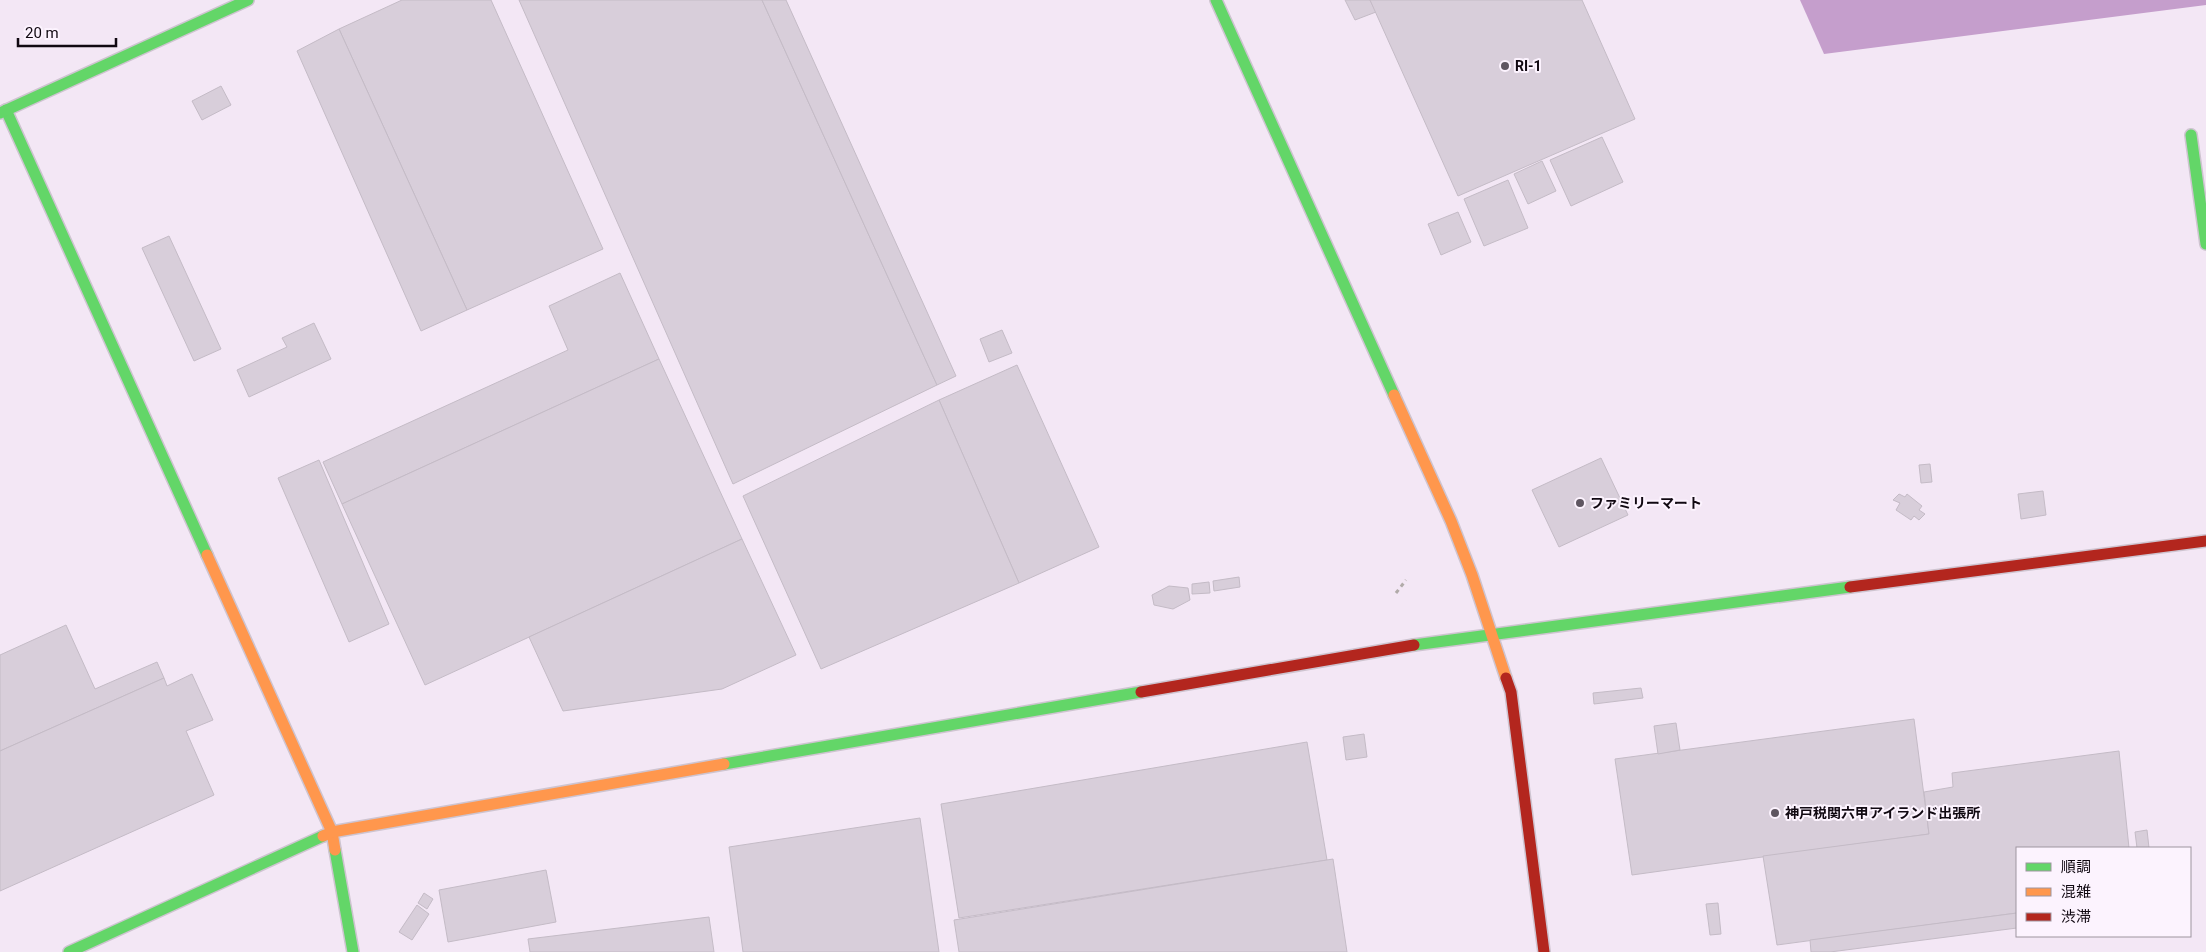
<svg xmlns="http://www.w3.org/2000/svg" width="2206" height="952" font-family="Roboto,'Noto Sans JP',sans-serif">
<style>
.water{fill:#c59ecc}
.building{fill:#d8ceda;stroke:#c4bbc6}
.lines{fill:none;stroke-linecap:round;stroke-linejoin:round}
.fast-casing{stroke:#cec4d0;stroke-width:14}
.slow-casing{stroke:#cec4d0;stroke-width:14}
.jam-casing{stroke:#cec4d0;stroke-width:14}
.path{stroke:#b1aba9;stroke-width:3;stroke-dasharray:4 4;stroke-linecap:butt}
.fast{stroke:#63d668;stroke-width:11}
.slow{stroke:#ff974d;stroke-width:11}
.jam{stroke:#b3261e;stroke-width:11}
.poi-dot{fill:#5f5661;stroke:#fcf3fe;stroke-width:2}
.labels{text-anchor:middle;stroke-width:4;stroke-linejoin:round;paint-order:stroke}
.poi-label{font-size:14px;font-weight:bold;fill:#100811;stroke:#fcf3fe;text-anchor:start}
</style>
<rect width="100%" height="100%" fill="#f3e7f5"/>
<polygon class="water" points="1800,0 2206,0 2206,5 1824,54"/>
<g class="building">
<polygon points="402,0 491,0 603,249 467,310 339,29"/>
<polygon points="519,0 762,0 937,385 733,484"/>
<polygon points="762,0 786,0 956,376 937,385"/>
<polygon points="1345,0 1370,0 1376,12 1355,20"/>
<polygon points="1370,0 1582,0 1635,119 1458,196"/>
<polygon points="339,29 467,310 421,331 297,51"/>
<polygon points="221,86 231,105 202,120 192,101"/>
<polygon points="1602,137 1623,182 1571,206 1550,160"/>
<polygon points="1542,161 1556,191 1528,204 1514,174"/>
<polygon points="1508,180 1528,228 1484,246 1464,199"/>
<polygon points="1458,212 1471,242 1441,255 1428,224"/>
<polygon points="169,236 221,349 194,361 142,248"/>
<polygon points="620,273 659,359 342,504 323,462 568,350 549,306"/>
<polygon points="314,323 331,359 249,397 237,370 287,347 282,338"/>
<polygon points="1002,330 1012,353 989,362 980,339"/>
<polygon points="659,359 742,539 425,685 342,504"/>
<polygon points="1017,365 1099,547 1019,583 939,400"/>
<polygon points="939,400 1019,583 821,669 743,496"/>
<polygon points="1601,458 1628,515 1559,547 1532,490"/>
<polygon points="319,460 389,624 349,642 278,478"/>
<polygon points="1930,464 1932,482 1921,483 1919,465"/>
<polygon points="2043,491 2046,515 2021,519 2018,494"/>
<polygon points="1899,494 1905,497 1907,494 1922,506 1919,510 1925,514 1919,520 1914,516 1911,520 1896,510 1900,503 1893,500"/>
<polygon points="742,539 796,655 722,689 563,711 529,637"/>
<polygon points="1239,577 1240,587 1214,591 1213,581"/>
<polygon points="1209,582 1210,593 1192,594 1192,584"/>
<polygon points="1169,586 1188,588 1190,600 1173,609 1154,605 1152,595"/>
<polygon points="66,625 95,689 157,662 164,678 0,751 0,655"/>
<polygon points="192,674 213,720 186,731 214,795 0,891 0,751 164,678 167,686"/>
<polygon points="1641,688 1643,698 1594,704 1593,693"/>
<polygon points="1914,719 1929,834 1632,875 1615,759"/>
<polygon points="1676,723 1680,750 1658,754 1654,726"/>
<polygon points="1364,734 1367,757 1346,760 1343,737"/>
<polygon points="1307,742 1327,860 959,918 941,804"/>
<polygon points="2119,751 2129,848 2017,848 2017,913 1777,945 1763,856 1929,834 1924,792 1953,787 1952,773"/>
<polygon points="920,818 939,952 743,952 729,847"/>
<polygon points="2147,830 2149,848 2137,848 2135,832"/>
<polygon points="1333,859 1347,952 959,952 954,920"/>
<polygon points="546,870 556,922 448,942 439,890"/>
<polygon points="424,893 433,899 427,909 418,903"/>
<polygon points="1718,903 1721,934 1710,935 1706,904"/>
<polygon points="417,905 429,914 412,940 399,932"/>
<polygon points="2017,913 2017,928 1830,952 1811,952 1810,940"/>
<polygon points="709,917 714,952 530,952 528,939"/>
</g>
<g class="lines">
<defs>
<g id="fast">
<polyline points="1216,0 1394,395"/>
<polyline points="6,110 207,555"/>
<polyline points="0,113 248,0"/>
<polyline points="2191,135 2206,244"/>
<polyline points="1414,645 1850,587"/>
<polyline points="724,764 1141,692"/>
<polyline points="335,850 353,952"/>
<polyline points="69,952 323,836"/>
</g>
<g id="slow">
<polyline points="1394,395 1451,521 1472,575 1506,678"/>
<polyline points="207,555 332,832 335,850"/>
<polyline points="323,836 332,832 724,764"/>
</g>
<g id="jam">
<polyline points="1850,587 2206,541"/>
<polyline points="1506,678 1511,692 1544,952"/>
<polyline points="1141,692 1414,645"/>
</g>
</defs>
<use href="#fast" class="fast-casing"/>
<use href="#slow" class="slow-casing"/>
<use href="#jam" class="jam-casing"/>
<polyline class="path" points="1396,593 1406,580"/>
<use href="#fast" class="fast"/>
<use href="#slow" class="slow"/>
<use href="#jam" class="jam"/>
</g>
<g class="poi-dot">
<circle cx="1505" cy="66" r="5"/>
<circle cx="1580" cy="503" r="5"/>
<circle cx="1775" cy="813" r="5"/>
</g>
<g class="labels">
<g class="poi-label">
<text x="1515" y="71">RI-1</text>
<text x="1590" y="508">ファミリーマート</text>
<text x="1785" y="818">神戸税関六甲アイランド出張所</text>
</g>
</g>
<rect x="2016" y="847" width="175" height="90" fill="#fcf3fe" stroke="#9e959f"/>
<rect x="2026" y="863" width="25" height="8" fill="#63d668" stroke="#9e959f"/>
<text x="2061" y="872" font-size="15" fill="#100811">順調</text>
<rect x="2026" y="888" width="25" height="8" fill="#ff974d" stroke="#9e959f"/>
<text x="2061" y="897" font-size="15" fill="#100811">混雑</text>
<rect x="2026" y="913" width="25" height="8" fill="#b3261e" stroke="#9e959f"/>
<text x="2061" y="922" font-size="15" fill="#100811">渋滞</text>
<path d="M18 38v8h98v-8" fill="none" stroke="#100811" stroke-width="2.5"/>
<text x="25" y="38" font-size="15" fill="#100811" stroke="#fcf3fe" stroke-width="4" paint-order="stroke">20 m</text>
</svg>
